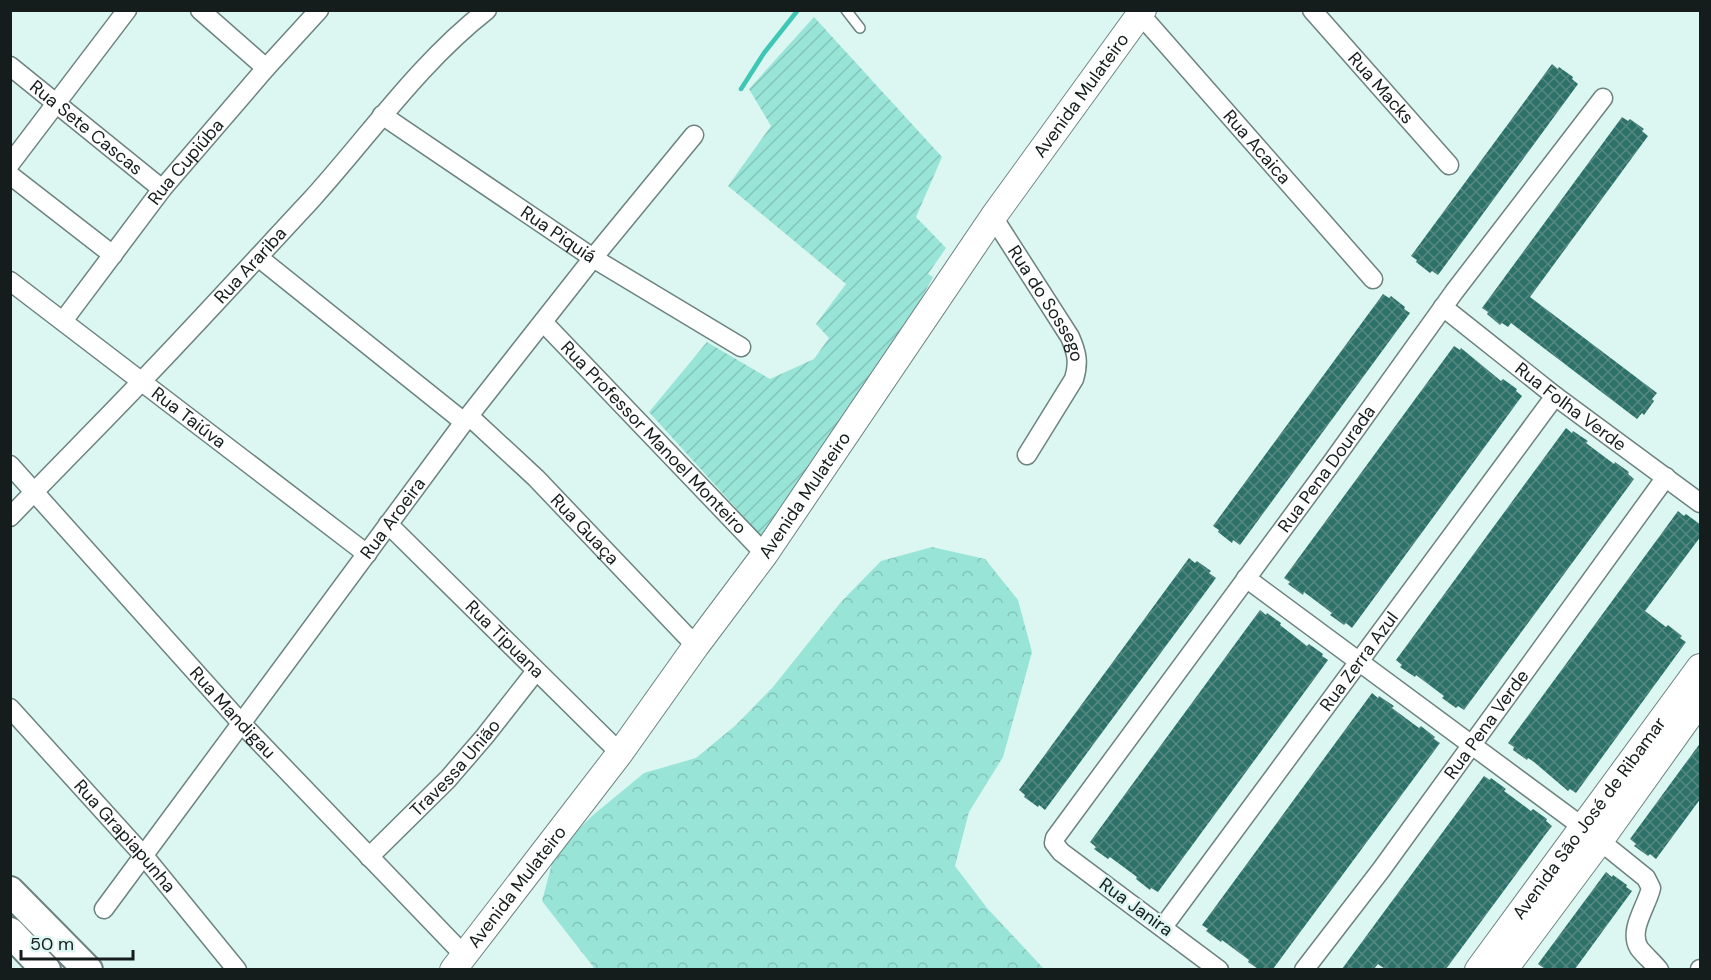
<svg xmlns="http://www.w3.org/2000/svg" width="1711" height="980" font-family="'DM Sans',sans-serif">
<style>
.forest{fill:url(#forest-crowns)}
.garden{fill:url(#garden-furrows)}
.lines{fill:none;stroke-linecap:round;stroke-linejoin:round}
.stream{stroke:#3fc7b6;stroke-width:4.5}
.building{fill:url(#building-cross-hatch)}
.lane-casing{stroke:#6c837f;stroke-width:12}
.street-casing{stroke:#6c837f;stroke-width:21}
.secondary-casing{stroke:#6c837f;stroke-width:28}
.primary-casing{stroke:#6c837f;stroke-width:32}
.lane{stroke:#fff;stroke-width:9}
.street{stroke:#fff;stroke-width:18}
.secondary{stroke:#fff;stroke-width:26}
.primary{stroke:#fff;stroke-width:28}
.labels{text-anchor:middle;stroke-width:5;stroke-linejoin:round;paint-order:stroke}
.street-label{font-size:18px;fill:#141d1c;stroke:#dcf6f1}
</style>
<defs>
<pattern id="forest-crowns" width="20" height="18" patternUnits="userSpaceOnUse" patternTransform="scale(1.5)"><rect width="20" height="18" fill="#98e5d8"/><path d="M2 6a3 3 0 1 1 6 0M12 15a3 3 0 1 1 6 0" fill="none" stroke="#82c4b9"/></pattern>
<pattern id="garden-furrows" width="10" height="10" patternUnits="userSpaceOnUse" patternTransform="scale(1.5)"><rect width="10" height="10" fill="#98e5d8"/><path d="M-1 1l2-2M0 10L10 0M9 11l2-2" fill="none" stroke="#82c4b9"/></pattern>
<pattern id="building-cross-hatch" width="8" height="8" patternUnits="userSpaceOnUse" patternTransform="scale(1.5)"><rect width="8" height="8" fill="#2d7268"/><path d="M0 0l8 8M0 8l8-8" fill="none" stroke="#578881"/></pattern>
</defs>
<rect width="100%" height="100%" fill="#dcf6f1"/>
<polygon class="forest" points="932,547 985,559 1018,600 1032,652 1003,757 969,812 955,866 987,908 1044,969 595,969 542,901 555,852 592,816 644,773 696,758 736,725 773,687 841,602 881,561"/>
<polygon class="garden" points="814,17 942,157 916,217 946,248 928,274 933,277 919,303 925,309 764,539 649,412 707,342 770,379 814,359 829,338 816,324 846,284 728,186 771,126 749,89"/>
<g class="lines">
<polyline class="stream" points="741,89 764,53 798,10"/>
</g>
<g class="building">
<polygon points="1552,64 1558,69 1559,67 1573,77 1572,79 1578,84 1438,275 1432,271 1430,273 1416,262 1417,260 1411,256"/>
<polygon points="1622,117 1628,121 1630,119 1644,129 1642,131 1648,136 1530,297 1657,393 1652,399 1654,401 1644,415 1642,413 1637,419 1511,323 1508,327 1502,323 1500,325 1487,314 1488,312 1482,308"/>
<polygon points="1383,294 1389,298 1391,296 1405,307 1404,309 1410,313 1240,545 1233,540 1232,543 1218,532 1219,530 1213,526"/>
<polygon points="1454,346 1460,350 1461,348 1501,381 1503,379 1517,389 1516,391 1522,396 1352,628 1346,623 1344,625 1330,615 1332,613 1304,592 1303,595 1288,584 1290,582 1284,578"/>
<polygon points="1566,428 1572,433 1573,431 1588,441 1586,443 1614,464 1615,462 1629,472 1628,474 1634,479 1464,710 1458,706 1456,708 1442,698 1444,696 1416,675 1415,677 1400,667 1402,665 1396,660"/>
<polygon points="1678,511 1684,516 1686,514 1701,525 1701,536 1645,611 1666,627 1668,625 1682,636 1680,638 1686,642 1576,793 1570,789 1568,791 1534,762 1528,758 1527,760 1513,750 1514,747 1508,743"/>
<polygon points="1189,558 1195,563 1197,561 1211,571 1209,573 1216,578 1045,810 1039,805 1038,807 1024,797 1025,795 1019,790"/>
<polygon points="1260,610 1266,615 1267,613 1281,623 1280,625 1307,646 1309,644 1323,654 1322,656 1328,660 1158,892 1151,888 1150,890 1136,879 1137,877 1110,857 1108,859 1094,849 1096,847 1090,842"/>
<polygon points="1372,693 1378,698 1379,696 1394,706 1392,708 1419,728 1421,726 1435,737 1434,739 1440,743 1273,969 1258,969 1248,962 1249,960 1222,940 1221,942 1206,931 1208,929 1202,925"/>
<polygon points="1701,742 1701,798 1656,859 1650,854 1648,856 1634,846 1636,844 1630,839"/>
<polygon points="1484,776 1490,780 1491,778 1506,789 1504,791 1531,811 1533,809 1547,819 1546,821 1552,826 1545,835 1446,969 1385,969 1378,964 1374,969 1342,969"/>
<polygon points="1606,872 1612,877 1613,875 1627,885 1626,887 1632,891 1575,969 1545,969 1538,964"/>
</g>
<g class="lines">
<defs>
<polyline id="lane" points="846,10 860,28"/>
<g id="street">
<polyline points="200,10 266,68"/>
<path id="s1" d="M1312,10L1449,165"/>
<path id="s2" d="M1140,14L1373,279"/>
<path id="s3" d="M10,66L162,189"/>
<path id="s4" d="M382,115L593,258L741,347"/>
<polyline points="10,164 127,10"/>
<polyline points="10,175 113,255"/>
<path id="s5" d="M993,217L1070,337C1077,353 1079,363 1074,379L1027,455"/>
<polyline points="258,257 464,422"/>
<path id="s6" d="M10,281L367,554"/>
<path id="s7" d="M1443,307L1555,396L1700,503"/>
<path id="s8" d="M63,321L162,189L266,68L319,10"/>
<path id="s9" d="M543,322L765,554"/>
<path id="s10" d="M469,416L536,478L696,646"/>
<path id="s11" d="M10,465L242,724L463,954"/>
<path id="s12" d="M10,517C53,472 97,428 140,383C198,323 254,261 311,200C369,136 418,64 487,10"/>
<path id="s13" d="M388,524L620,753"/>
<path d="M1246,578L1584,828L1646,878L1651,888C1647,906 1628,930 1639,948C1645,956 1653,962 1659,970"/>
<path id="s14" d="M10,708L144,856L237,970"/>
<path id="s15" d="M369,857L448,779L485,736L536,671"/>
<path id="s16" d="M104,909L464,422L593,258L694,135"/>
<path id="s17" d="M1163,927L1555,396"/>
<path id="s18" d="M1219,970L1061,852L1054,843L1055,838L1330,465L1454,292L1603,98"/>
<path id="s19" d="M1304,970L1381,870L1666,477"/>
<polyline points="1700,970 1700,969"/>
</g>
<g id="secondary">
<path id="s20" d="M453,970L620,753L696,646L765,554L993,217L1143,10"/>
<path id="s21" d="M1478,970L1700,667"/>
<polyline points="1504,970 1600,841 1700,701"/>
</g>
<g id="primary">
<polyline points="10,891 88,970"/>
<polyline points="10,932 46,970"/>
</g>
</defs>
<use href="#lane" class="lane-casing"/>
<use href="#street" class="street-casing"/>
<use href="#secondary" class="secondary-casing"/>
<use href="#primary" class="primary-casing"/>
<use href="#lane" class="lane"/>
<use href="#street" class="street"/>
<use href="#secondary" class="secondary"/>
<use href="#primary" class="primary"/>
</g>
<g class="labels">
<g class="street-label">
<text dy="6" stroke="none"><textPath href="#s1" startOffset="104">Rua Macks</textPath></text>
<text dy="6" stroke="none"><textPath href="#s20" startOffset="1077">Avenida Mulateiro</textPath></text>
<text dy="6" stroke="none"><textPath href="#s3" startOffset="98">Rua Sete Cascas</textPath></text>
<text dy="6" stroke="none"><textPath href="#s2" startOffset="177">Rua Acaica</textPath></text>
<text dy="6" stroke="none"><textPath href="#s8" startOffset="201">Rua Cupiúba</textPath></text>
<text dy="6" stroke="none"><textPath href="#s4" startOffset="213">Rua Piquiá</textPath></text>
<text dy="6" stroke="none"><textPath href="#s12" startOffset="348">Rua Arariba</textPath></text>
<text dy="6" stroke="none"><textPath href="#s5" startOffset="102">Rua do Sossego</textPath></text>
<text dy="6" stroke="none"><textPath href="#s7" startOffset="162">Rua Folha Verde</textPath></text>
<text dy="6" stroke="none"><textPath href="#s6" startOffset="225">Rua Taiúva</textPath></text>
<text dy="6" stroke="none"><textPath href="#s9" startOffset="160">Rua Professor Manoel Monteiro</textPath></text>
<text dy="6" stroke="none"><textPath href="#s18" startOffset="672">Rua Pena Dourada</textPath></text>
<text dy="6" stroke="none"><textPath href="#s20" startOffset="591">Avenida Mulateiro</textPath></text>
<text dy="6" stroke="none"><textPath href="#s16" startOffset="486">Rua Aroeira</textPath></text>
<text dy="6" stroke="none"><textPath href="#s10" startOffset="162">Rua Guaça</textPath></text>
<text dy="6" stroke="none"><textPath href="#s13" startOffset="164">Rua Tipuana</textPath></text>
<text dy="6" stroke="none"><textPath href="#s17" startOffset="330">Rua Zerra Azul</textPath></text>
<text dy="6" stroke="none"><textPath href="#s11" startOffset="333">Rua Mandigau</textPath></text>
<text dy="6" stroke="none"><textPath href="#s19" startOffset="306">Rua Pena Verde</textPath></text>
<text dy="6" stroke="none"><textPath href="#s15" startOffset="124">Travessa União</textPath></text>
<text dy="6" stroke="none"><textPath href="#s21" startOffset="188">Avenida São José de Ribamar</textPath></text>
<text dy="6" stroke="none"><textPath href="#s14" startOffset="172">Rua Grapiapunha</textPath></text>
<text dy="6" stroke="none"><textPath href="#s20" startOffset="105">Avenida Mulateiro</textPath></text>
<text transform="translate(1136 907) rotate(36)" y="6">Rua Janira</text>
</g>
</g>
<rect width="1711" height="980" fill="none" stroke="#141d1c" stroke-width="24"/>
<path d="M21 950v9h112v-9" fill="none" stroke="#141d1c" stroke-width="3"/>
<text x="30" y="950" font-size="18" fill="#141d1c" stroke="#dcf6f1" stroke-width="4.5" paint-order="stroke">50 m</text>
</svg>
